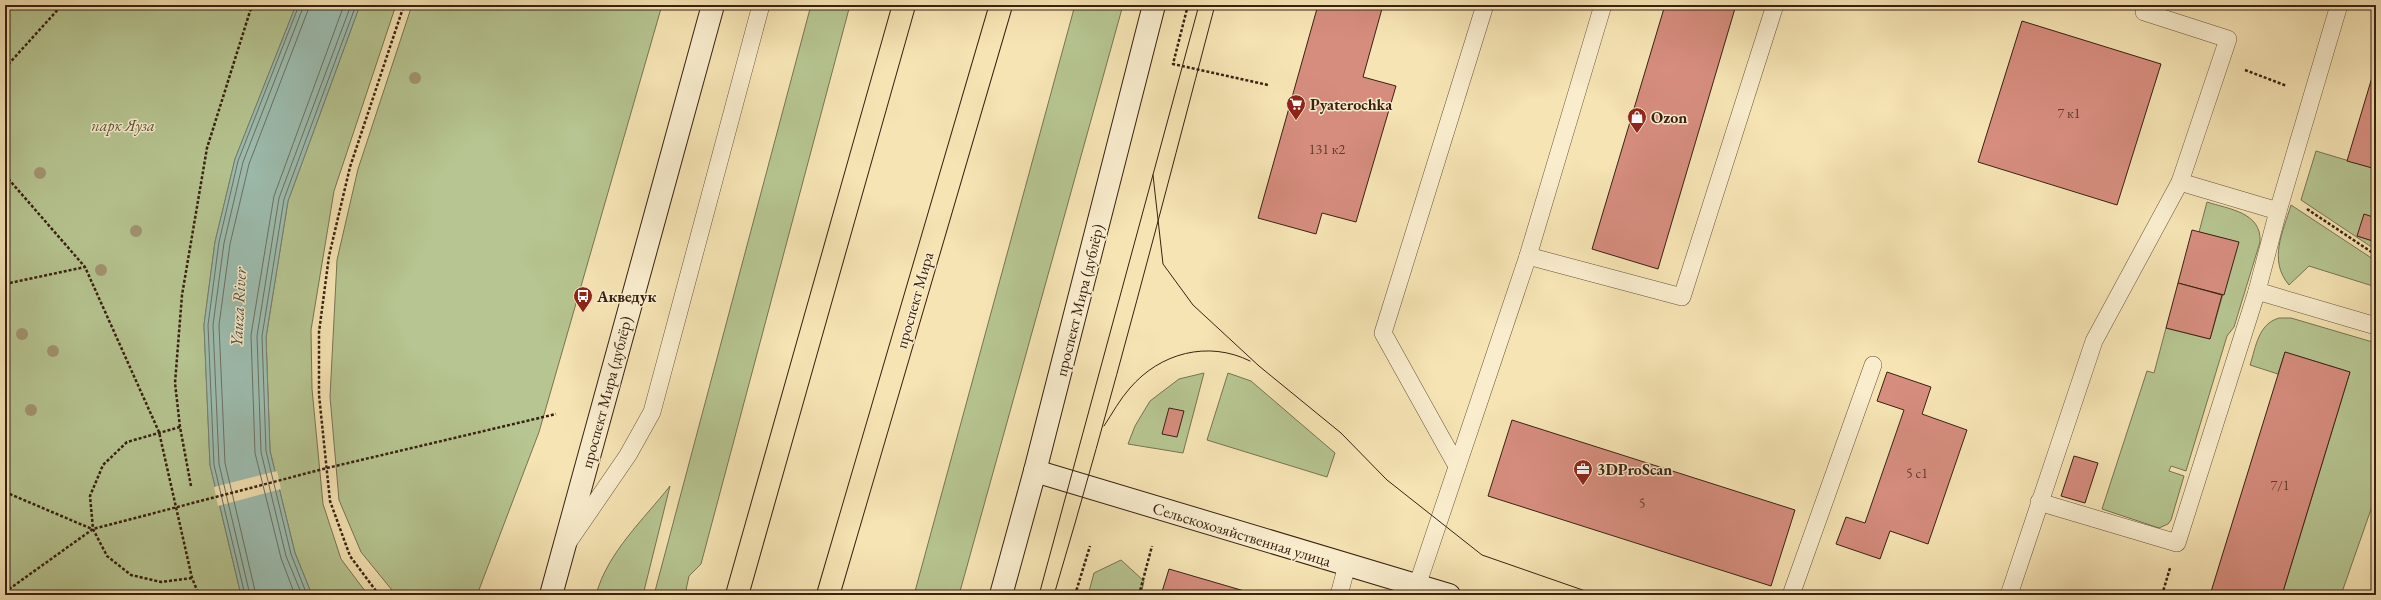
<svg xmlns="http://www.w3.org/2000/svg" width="2381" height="600" font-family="'EB Garamond',serif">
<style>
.green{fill:#b6c591;stroke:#787352}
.water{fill:#9dbeb1;stroke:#757f71}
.pier{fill:#f6e4b4}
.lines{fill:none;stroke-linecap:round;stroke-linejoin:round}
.shore{stroke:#6b7062;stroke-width:1}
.building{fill:#d68d7e;stroke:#392112}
.lane-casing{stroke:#68523a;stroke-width:18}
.secondary-casing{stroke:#392112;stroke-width:24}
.primary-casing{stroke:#392112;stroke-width:24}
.path{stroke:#392112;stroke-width:2.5;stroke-dasharray:3 2;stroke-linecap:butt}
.lane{stroke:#f9edce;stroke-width:17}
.secondary{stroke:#f9edce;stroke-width:22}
.primary{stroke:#f6e4b4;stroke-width:22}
.tram{stroke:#392112;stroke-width:1}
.tree{fill:#a29470}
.labels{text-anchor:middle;stroke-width:3;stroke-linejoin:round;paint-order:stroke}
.number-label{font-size:14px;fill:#603c2d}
.poi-label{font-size:16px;font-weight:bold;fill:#392112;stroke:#f9edce;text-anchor:start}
.park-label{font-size:16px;font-style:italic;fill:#5e5238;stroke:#f9edce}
.street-label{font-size:16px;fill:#392112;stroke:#f9edce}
.water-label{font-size:17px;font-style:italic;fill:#575042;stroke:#f9edce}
</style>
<rect width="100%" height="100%" fill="#f6e4b4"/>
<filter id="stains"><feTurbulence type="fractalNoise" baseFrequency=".005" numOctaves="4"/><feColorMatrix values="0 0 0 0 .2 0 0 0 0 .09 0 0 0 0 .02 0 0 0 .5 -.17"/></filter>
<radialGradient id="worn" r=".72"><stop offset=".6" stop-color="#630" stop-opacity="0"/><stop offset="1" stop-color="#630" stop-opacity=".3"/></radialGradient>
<g class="green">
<polygon points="5,5 296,5 235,159 215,242 204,325 210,465 241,595 5,595"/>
<polygon points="360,5 396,5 334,191 311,330 312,389 323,504 341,559 368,595 312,595 295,553 270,451 266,337 288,201"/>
<polygon points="412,5 662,5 539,432 477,595 396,595 361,552 339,500 330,397 337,260 358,169"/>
<polygon points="811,5 850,5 701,564 689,576 685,595 654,595"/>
<polygon points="1075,5 1123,5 959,595 914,595"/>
<polygon points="2316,151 2376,169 2376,218 2357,236 2376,242 2376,250 2301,200"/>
<path d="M2207,202C2228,209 2262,212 2260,242L2234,327L2227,336L2186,471L2171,466L2169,471L2184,476L2171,520L2168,524L2159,528L2102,509L2147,371L2154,373L2166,328L2210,339L2238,242L2199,232Z"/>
<path d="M2291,205L2376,261V287L2309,266L2289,285C2268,260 2283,232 2291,205Z"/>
<path d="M2279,318H2291L2376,343V495L2341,595H2282L2350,372L2285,352L2278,374L2250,365C2256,347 2258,324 2279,318Z"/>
<polygon points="1204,373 1183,453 1128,444 1135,426 1150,401 1179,379"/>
<polygon points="1228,373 1251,381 1335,453 1327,477 1207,440"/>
<path d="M670,486L643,595H596C607,553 644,519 670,486Z"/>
<polygon points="1121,560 1144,581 1141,595 1088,595 1094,573"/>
</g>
<polygon class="water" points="296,5 360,5 288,201 266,337 270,451 295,553 312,595 241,595 210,465 204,325 215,242 235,159"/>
<polygon class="pier" points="277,471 281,489 218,506 214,487"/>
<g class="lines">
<g class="shore">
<polyline points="245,595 214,465 208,325 219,242 238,161 299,5"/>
<polyline points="250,595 219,464 213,325 224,243 243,162 304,5"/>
<polyline points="256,595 225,463 219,325 230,244 249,164 310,5"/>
<polyline points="295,595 281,558 255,453 251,335 274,196 344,5"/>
<polyline points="302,595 286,556 261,452 257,336 279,198 351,5"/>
<polyline points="307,595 291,554 266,451 262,336 284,199 356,5"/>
</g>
</g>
<g class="building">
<polygon points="1318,5 1383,5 1363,77 1396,86 1356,222 1322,213 1316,234 1258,218"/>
<polygon points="1665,5 1736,5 1658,269 1592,249"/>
<polygon points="2022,21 2161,64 2117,205 1978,162"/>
<polygon points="2376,64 2376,169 2347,161"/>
<polygon points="2364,214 2376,218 2376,242 2357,236"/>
<polygon points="2192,230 2239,242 2224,295 2178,283"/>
<polygon points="2178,283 2222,295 2210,339 2166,328"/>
<polygon points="2285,352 2350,372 2282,595 2210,595"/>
<polygon points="1887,372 1931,387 1922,414 1967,430 1928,544 1890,531 1880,559 1836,544 1846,517 1865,523 1904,410 1877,401"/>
<polygon points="1169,408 1184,411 1177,437 1162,434"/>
<polygon points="1512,420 1795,510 1771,586 1488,496"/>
<polygon points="2074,456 2098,463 2085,503 2061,496"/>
<polygon points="1169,569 1258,595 1161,595"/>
</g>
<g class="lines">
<defs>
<g id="lane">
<polyline points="2144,12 2228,39 2180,182"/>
<polyline points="2278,211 2339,5"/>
<polyline points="1528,256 1682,297 1775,5"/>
<polyline points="1457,466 1383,333 1485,5"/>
<polyline points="2039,502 2177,543 2257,291"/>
<polyline points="569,541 628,455 652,412 761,5"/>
<polyline points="1417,586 1528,256 1603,5"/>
<polyline points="1339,595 1347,565"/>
<polyline points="1791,595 1873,365"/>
<polyline points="2009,595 2094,341 2180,182 2278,211 2257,291 2376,326"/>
</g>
<g id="secondary">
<polyline points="1035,471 1449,595"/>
<polyline points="551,595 713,5"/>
<polyline points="1001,595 1035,471 1154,5"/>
</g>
<g id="primary">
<polyline points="737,595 904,5"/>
<polyline points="828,595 1001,5"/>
</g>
</defs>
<use href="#lane" class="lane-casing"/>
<use href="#secondary" class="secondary-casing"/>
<use href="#primary" class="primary-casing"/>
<g class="path">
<polyline points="1188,5 1173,64 1268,85"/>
<polyline points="5,68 62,5"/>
<polyline points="2245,70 2287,86"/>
<polyline points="5,175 85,267 159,432 192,578 199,595"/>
<polyline points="2307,209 2376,255"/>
<polyline points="5,284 85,267"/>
<polyline points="180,427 127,442 103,465 90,496 93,529 107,556 131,575 161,582 192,578"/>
<polyline points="191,486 180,427 175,383 182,295 207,148 252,5"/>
<polyline points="5,492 92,529"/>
<polyline points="5,592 93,529 327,468 556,414"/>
<polyline points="379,595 350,556 330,501 319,395 319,332 329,256 350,167 404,5"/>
<polyline points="1075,595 1090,546"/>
<polyline points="1139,595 1152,546"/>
<polyline points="2162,595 2170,568"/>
</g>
<use href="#lane" class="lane"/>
<use href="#secondary" class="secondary"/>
<use href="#primary" class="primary"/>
<g class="tram">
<polyline points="1153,175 1163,264 1193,305 1259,366 1341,433 1387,480 1482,555 1597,595"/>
<path d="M1104,426C1112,414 1120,399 1130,388C1160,353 1208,340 1250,361"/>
<polyline points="1039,595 1199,5"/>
<path d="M1054,595C1112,400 1163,202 1215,5"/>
</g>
</g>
<g class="tree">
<circle cx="415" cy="78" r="6"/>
<circle cx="40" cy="173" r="6"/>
<circle cx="136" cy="231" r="6"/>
<circle cx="101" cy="270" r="6"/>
<circle cx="22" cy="334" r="6"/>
<circle cx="53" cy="351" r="6"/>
<circle cx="31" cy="410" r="6"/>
</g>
<defs>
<symbol id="supermarket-pin" viewBox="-11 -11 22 30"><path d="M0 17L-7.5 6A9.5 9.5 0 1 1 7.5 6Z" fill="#8f2418" stroke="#f9edce"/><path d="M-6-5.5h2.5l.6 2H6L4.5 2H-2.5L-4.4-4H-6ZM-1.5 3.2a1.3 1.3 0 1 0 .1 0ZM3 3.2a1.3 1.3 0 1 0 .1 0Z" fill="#fff"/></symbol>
<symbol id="shop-pin" viewBox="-11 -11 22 30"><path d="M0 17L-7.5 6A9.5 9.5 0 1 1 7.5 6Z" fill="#8f2418" stroke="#f9edce"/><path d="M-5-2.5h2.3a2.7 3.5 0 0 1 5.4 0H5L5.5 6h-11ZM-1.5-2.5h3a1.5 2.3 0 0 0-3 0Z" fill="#fff"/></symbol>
<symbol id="bus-pin" viewBox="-11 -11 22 30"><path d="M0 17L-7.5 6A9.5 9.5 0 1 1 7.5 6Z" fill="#8f2418" stroke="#f9edce"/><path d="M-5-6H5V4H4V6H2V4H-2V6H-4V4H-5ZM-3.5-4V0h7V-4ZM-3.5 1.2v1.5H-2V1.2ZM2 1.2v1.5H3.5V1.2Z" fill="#fff"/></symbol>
<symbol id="office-pin" viewBox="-11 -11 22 30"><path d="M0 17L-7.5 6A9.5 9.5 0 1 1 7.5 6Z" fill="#8f2418" stroke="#f9edce"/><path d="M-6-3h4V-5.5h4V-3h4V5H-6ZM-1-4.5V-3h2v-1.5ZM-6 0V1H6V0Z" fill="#fff"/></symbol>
</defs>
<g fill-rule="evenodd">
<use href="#supermarket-pin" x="1285" y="93" width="22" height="30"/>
<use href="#shop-pin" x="1626" y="106" width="22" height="30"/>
<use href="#bus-pin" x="572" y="285" width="22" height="30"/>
<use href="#office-pin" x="1572" y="458" width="22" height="30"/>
</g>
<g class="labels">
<g class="number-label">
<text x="2069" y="118">7 к1</text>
<text x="1327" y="154">131 к2</text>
<text x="1917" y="478">5 с1</text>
<text x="2280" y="490">7/1</text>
<text x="1642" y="508">5</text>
</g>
<g class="poi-label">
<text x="1310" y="110">Pyaterochka</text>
<text x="1651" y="123">Ozon</text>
<text x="597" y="302">Акведук</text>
<text x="1597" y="475">3DProScan</text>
</g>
<g class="park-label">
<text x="123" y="131">парк Яуза</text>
</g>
<g class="street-label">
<text transform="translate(914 300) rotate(-74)" y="6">проспект Мира</text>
<text transform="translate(1079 300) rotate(-76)" y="6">проспект Мира (дублёр)</text>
<text transform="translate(606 392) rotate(-75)" y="6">проспект Мира (дублёр)</text>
<text transform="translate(1242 534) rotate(17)" y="6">Сельскохозяйственная улица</text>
</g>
<g class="water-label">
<text transform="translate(238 307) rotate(-87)" y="6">Yauza River</text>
</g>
</g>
<rect width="2381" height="600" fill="none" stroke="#f6e4b4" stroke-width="20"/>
<rect x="6" y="6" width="2369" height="588" fill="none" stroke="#392112" stroke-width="2"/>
<rect x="10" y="10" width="2361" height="580" fill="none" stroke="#392112"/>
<rect width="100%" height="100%" filter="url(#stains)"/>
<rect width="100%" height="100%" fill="url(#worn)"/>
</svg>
